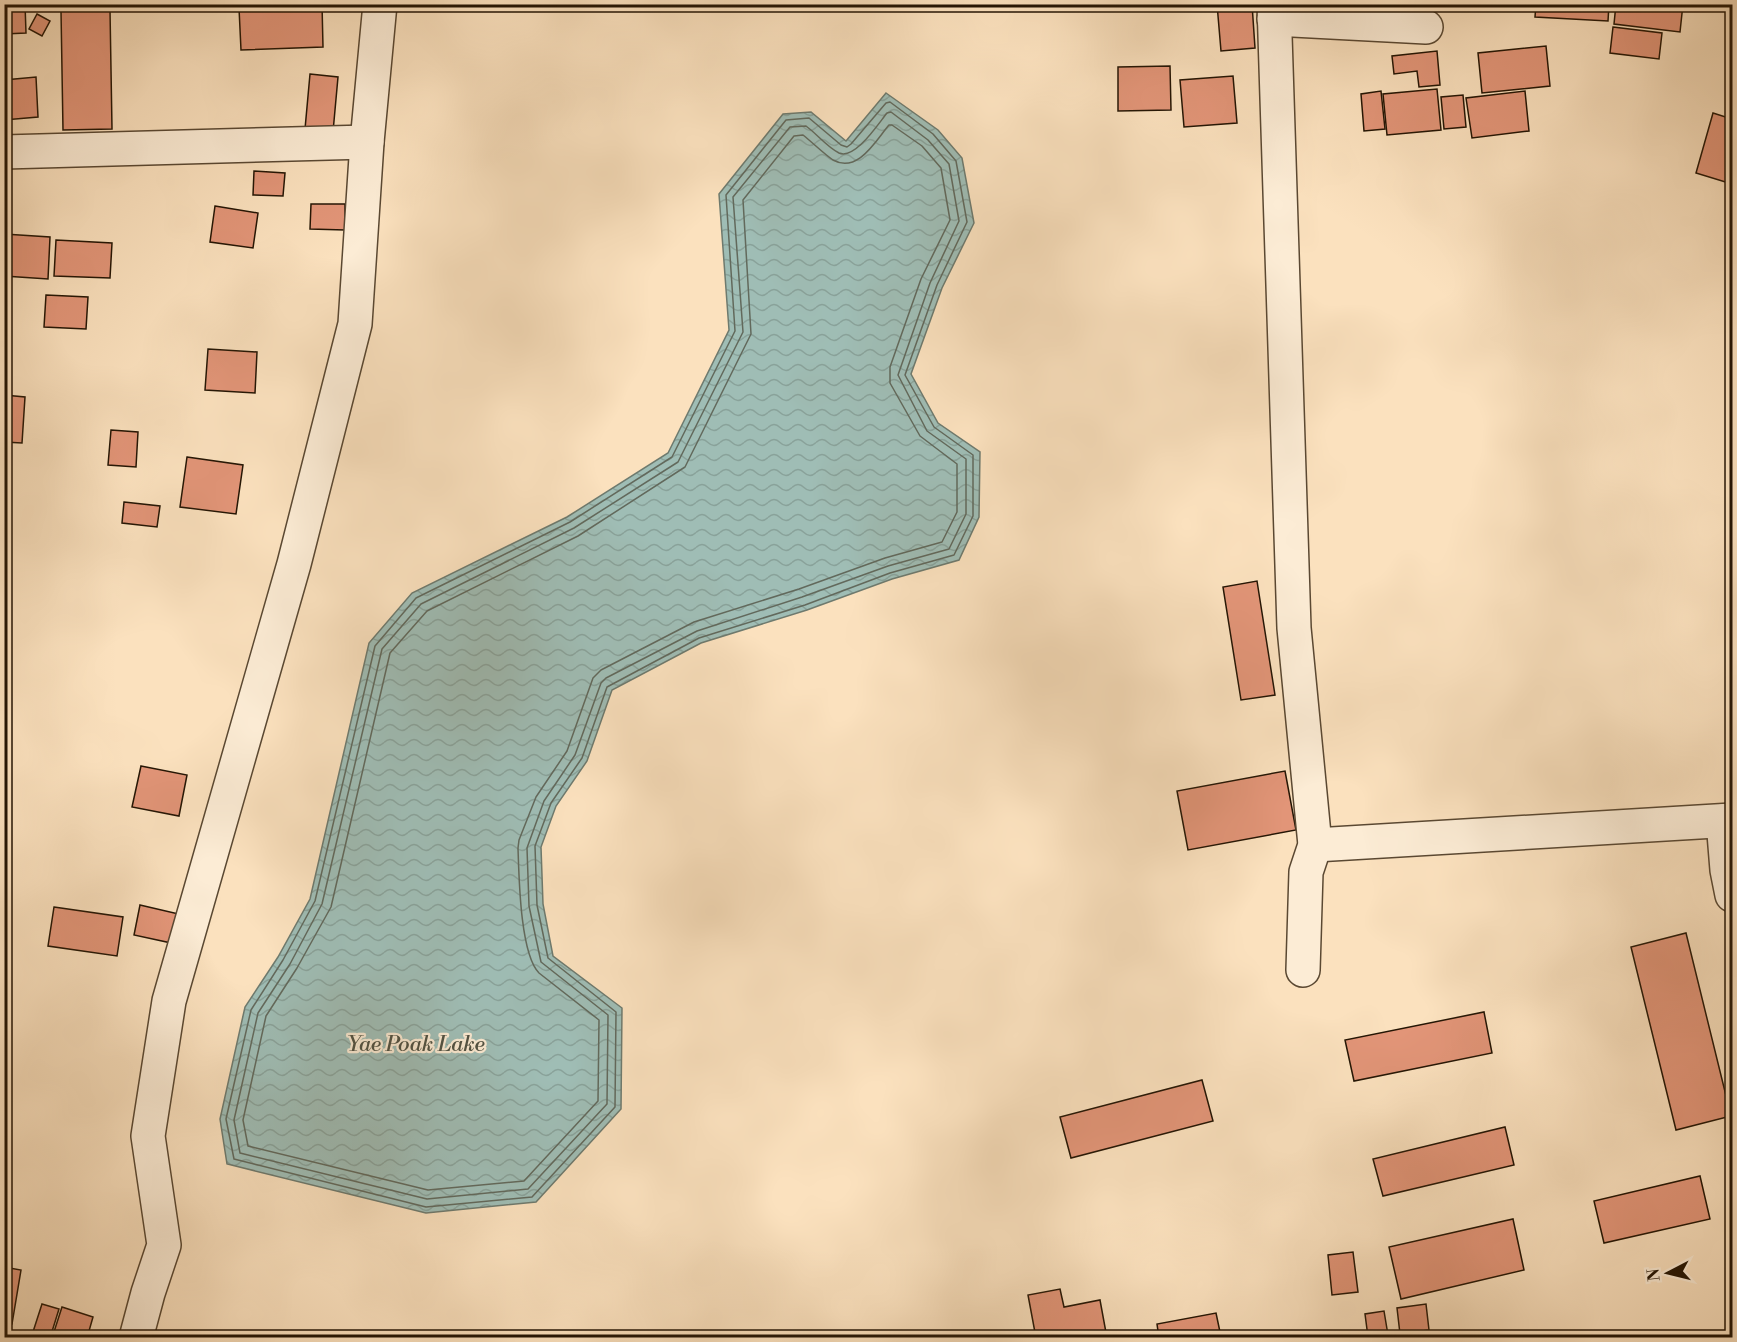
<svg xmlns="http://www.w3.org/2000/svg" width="1737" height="1342" font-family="'Libre Bodoni',serif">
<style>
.water{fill:url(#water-waves);stroke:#6e7a6e;stroke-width:1.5}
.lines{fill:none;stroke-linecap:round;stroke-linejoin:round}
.shore{stroke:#62695c;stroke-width:1.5}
.building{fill:#e29578;stroke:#241504;stroke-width:1.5}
.minor-casing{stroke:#5a4832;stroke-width:36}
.minor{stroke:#fcecd5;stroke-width:33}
.labels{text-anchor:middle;stroke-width:4.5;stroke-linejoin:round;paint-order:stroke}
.water-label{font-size:22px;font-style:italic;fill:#4f5042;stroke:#fcecd5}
</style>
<defs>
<pattern id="water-waves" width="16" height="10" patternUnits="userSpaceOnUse" patternTransform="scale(1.5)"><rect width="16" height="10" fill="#9fbdb5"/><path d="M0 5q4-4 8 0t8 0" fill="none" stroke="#89a29a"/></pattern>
</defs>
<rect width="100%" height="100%" fill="#fbe1be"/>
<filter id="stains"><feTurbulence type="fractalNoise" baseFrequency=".00333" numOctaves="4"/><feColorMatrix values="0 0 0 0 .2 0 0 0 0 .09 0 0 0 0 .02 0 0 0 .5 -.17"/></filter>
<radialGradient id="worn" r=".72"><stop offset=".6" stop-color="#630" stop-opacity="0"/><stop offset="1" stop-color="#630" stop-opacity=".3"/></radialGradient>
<polygon class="water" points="886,93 938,130 962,158 974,223 942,288 911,374 938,423 980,452 979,517 959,560 892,579 807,610 701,643 612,690 587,761 556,806 541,847 543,904 553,956 622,1008 621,1109 536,1202 426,1213 227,1164 220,1119 245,1007 278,957 310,899 369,643 412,593 567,517 668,453 729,330 719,194 783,114 811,112 846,141"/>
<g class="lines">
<g class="shore">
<polygon points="890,102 933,134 956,161 967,222 937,285 905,375 934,427 973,455 973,516 954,555 890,573 805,605 699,638 607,687 582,758 551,803 535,846 537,905 548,958 616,1012 615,1107 532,1197 426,1207 234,1159 226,1119 251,1010 283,960 315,901 375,646 416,598 570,522 672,457 735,331 726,195 786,120 809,118 841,145 847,147 851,144 886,103"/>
<path d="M887,113L891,112L928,140L949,164L959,221L930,283L898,375L927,431L966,459V514L949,549L888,566L802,597L697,631L606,678L601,683L575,755L544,801L527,848L529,906L541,962L608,1015L607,1104L528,1189L427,1199L240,1153L234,1120L258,1013L290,964L322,904L382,649L421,604L574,528L678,462L743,332L733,197L790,127L806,126C817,134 827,147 839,153C855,160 878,124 887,113Z"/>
<path d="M889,125H892L922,146L941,168L950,220L921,279L890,367V383L920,436L957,464V512L942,542L885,558L799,589L694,622L601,670L593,678L567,751L536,797L519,840L518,848C519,876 520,954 539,973L599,1020L598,1101L524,1181L428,1190L248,1146L243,1120L266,1016L297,968L331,907L390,653L427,611L578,536L685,467L751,334L743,200L794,136L803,135C813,143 823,153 833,160C858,174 876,140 889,125Z"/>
</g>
</g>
<g class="building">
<polygon points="4,4 25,4 26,33 4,34"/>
<polygon points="322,4 323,47 241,50 239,8"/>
<polygon points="1217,4 1252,4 1255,48 1221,51"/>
<polygon points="1536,4 1609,4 1608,21 1535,17"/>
<polygon points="1616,4 1683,4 1680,32 1614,24"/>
<polygon points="110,10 112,129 63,130 61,11"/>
<polygon points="37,14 50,21 42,36 29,29"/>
<polygon points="1613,27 1662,33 1659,59 1610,53"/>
<polygon points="1546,46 1550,86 1482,93 1478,53"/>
<polygon points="1437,51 1440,85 1419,87 1417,71 1394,74 1392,56"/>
<polygon points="1170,66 1171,110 1118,111 1118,67"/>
<polygon points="310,74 338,77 333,132 305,129"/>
<polygon points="1233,76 1237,123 1184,127 1180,80"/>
<polygon points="36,77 38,117 4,120 4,80"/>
<polygon points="1437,89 1441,130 1387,135 1383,94"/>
<polygon points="1381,91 1385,129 1364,131 1361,94"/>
<polygon points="1525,91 1529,131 1472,138 1466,98"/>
<polygon points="1463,95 1466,127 1444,129 1441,97"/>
<polygon points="1713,113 1732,119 1732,184 1696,173"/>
<polygon points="254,171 285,173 283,196 253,195"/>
<polygon points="311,204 345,204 345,230 310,229"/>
<polygon points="215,206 258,213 253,248 210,242"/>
<polygon points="4,234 50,237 48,279 4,276"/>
<polygon points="56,240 112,243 110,278 54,276"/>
<polygon points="46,295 88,297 86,329 44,327"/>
<polygon points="208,349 257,352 255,393 205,390"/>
<polygon points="4,395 25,397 22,443 4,442"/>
<polygon points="111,430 138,432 136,467 108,465"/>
<polygon points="187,457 243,465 236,514 180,507"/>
<polygon points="124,502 160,506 157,527 122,523"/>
<polygon points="1257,581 1275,695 1241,700 1223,587"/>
<polygon points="141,766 187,775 179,816 132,807"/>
<polygon points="1285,771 1296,830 1188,850 1177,791"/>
<polygon points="140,905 183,915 176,944 134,935"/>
<polygon points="54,907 123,917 117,956 48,946"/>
<polygon points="1686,933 1731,1116 1676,1130 1631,947"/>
<polygon points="1484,1012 1492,1053 1354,1081 1345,1040"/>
<polygon points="1202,1080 1213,1121 1071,1158 1060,1117"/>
<polygon points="1505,1127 1514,1165 1383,1196 1373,1159"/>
<polygon points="1700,1176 1710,1219 1604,1243 1594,1201"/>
<polygon points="1513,1219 1524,1270 1401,1299 1389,1247"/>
<polygon points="1353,1252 1358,1292 1332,1295 1328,1255"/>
<polygon points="4,1267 21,1270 12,1324 4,1323"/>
<polygon points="1060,1289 1064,1307 1100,1300 1107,1338 1036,1338 1028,1295"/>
<polygon points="42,1304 59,1309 50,1338 31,1338"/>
<polygon points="1426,1304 1429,1330 1400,1334 1397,1308"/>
<polygon points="62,1307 93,1317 87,1338 52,1338"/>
<polygon points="1384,1311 1388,1335 1368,1337 1365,1314"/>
<polygon points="1216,1313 1220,1332 1201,1336 1202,1338 1159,1338 1157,1324"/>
<polygon points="1697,1331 1698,1338 1661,1338"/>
</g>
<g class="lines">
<defs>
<g id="minor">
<polyline points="1274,4 1294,628 1315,845 1306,872 1303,970"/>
<polyline points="1274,19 1426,27"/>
<polyline points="4,152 367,142"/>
<polyline points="1723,821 1727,870 1732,895"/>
<polyline points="1315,845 1732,820"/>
<polyline points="136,1338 148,1293 164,1245 148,1136 169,1001 294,564 355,324 367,142 380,4"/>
</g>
</defs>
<use href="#minor" class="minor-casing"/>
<use href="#minor" class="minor"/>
</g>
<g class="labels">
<g class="water-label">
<text x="416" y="1051">Yae Poak Lake</text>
</g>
</g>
<rect width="1737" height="1342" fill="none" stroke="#fbe1be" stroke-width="24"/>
<rect x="6" y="6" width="1725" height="1330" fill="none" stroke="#241504" stroke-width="3"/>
<rect x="12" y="12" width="1713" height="1318" fill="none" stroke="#241504" stroke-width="1.5"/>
<g transform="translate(1668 1273) rotate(263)" stroke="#fcecd5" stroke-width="4.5" paint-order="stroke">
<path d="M0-4.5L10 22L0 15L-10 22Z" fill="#241504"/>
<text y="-9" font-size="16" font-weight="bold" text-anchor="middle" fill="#241504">N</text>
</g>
<rect width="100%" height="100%" filter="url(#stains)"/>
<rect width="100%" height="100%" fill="url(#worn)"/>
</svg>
